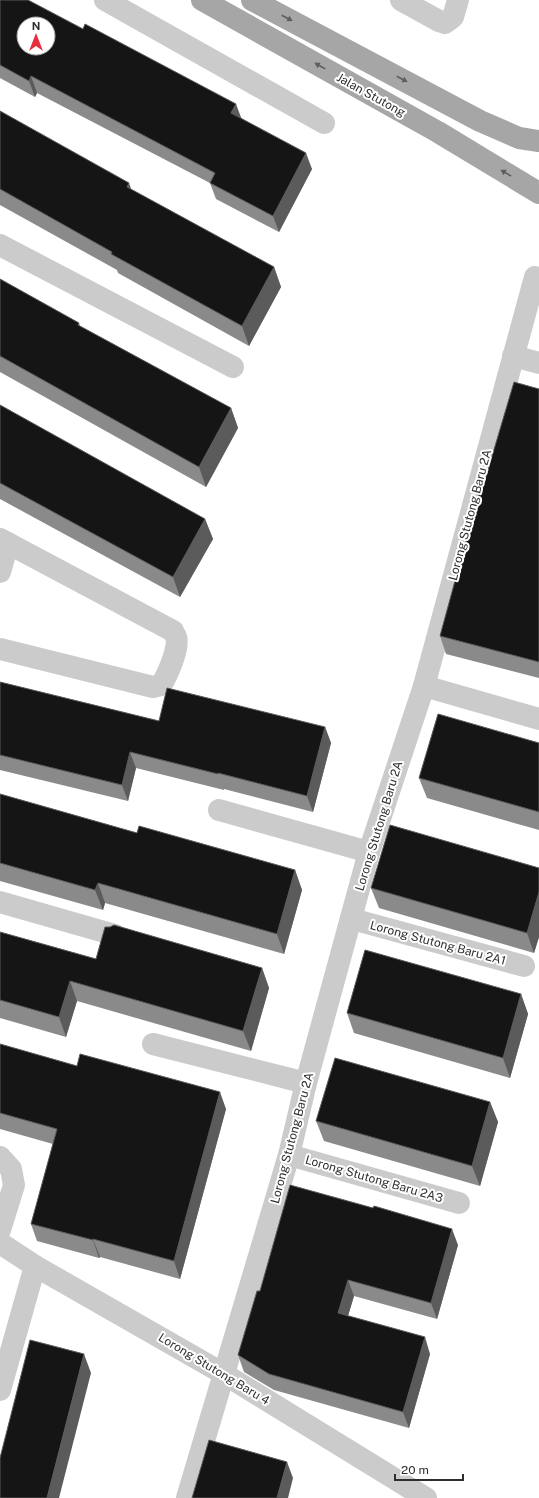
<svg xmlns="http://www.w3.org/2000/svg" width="539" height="1498" font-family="'Public Sans',sans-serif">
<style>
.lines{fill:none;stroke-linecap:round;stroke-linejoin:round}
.minor{stroke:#cbcbcb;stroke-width:22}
.major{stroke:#a6a6a6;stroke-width:22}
.wall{fill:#8a8a8a}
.shaded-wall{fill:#5b5b5b}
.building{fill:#151515;stroke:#5b5b5b;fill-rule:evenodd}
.oneway{fill:#5e5e5e}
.labels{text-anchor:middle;stroke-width:4;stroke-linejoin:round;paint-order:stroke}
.street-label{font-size:12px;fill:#2e2e2e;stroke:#fff}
</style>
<rect width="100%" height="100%" fill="#fff"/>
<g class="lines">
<g class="minor">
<polyline points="105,0 324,123"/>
<polyline points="401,0 439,21 445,23 453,17 458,0"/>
<polyline points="0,245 233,367"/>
<polyline points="513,356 539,363"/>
<path d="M0,539L173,631C173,632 176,636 176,637C180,647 167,676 161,685L153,687L0,649"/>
<polyline points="0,572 8,543"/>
<polyline points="424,686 539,719"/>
<polyline points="219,810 369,852"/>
<polyline points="0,902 115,935"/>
<polyline points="352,919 524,966"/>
<polyline points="153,1044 306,1083"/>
<polyline points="289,1155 459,1203"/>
<polyline points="0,1157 11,1169 14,1185 0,1230"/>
<polyline points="0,1243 35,1266 224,1374 426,1498"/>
<polyline points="0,1390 35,1266"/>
<polyline points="187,1498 289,1155 306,1083 369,852 424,686 535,277"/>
</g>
<g class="major">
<polyline points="202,0 438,132 539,193"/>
<polyline points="252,0 480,121 519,138 539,141"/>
</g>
</g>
<g class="wall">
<polygon points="0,0 242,119 312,169 279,232 216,199 210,183 37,93 35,97 0,78"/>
<polygon points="0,111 131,189 274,267 281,287 249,346 118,273 117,270 0,205"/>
<polygon points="0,279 79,323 80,326 231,408 238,428 206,487 0,372"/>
<polygon points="539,389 539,678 446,654 440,636 482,490"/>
<polygon points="0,405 205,519 213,539 180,597 0,499"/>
<polygon points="0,682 159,721 325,727 331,743 313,812 224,789 224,790 136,768 128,801 0,770"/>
<polygon points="539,743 539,830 427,798 419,778"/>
<polygon points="0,794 137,833 295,870 302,890 284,954 105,903 103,910 0,881"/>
<polygon points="539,868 539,937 534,953 379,908 371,888"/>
<polygon points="0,932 96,959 262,968 269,988 251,1051 77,1001 66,1037 0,1018"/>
<polygon points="521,994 528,1014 510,1078 354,1033 347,1013"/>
<polygon points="0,1044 226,1109 180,1279 100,1257 99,1258 37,1241 31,1224 53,1144 0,1129"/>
<polygon points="490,1102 498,1122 480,1186 324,1141 316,1121"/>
<polygon points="458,1245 437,1319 354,1296 348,1316 430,1354 409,1428 274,1390 244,1372 238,1355 260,1291"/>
</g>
<g class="shaded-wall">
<polygon points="31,76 37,93 35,97 29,81"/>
<polygon points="236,104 242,120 231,113"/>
<polygon points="306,153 312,169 279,232 273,216"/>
<polygon points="129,183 136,203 127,187"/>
<polygon points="274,267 281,287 249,346 242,326"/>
<polygon points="231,408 238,428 206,487 199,467"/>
<polygon points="205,519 213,539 180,597 173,577"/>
<polygon points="325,727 331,743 313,812 307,796"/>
<polygon points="130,752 136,768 128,801 122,785"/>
<polygon points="295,870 302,890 284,954 277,934"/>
<polygon points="98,883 105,903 103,910 95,890"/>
<polygon points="539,892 539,937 534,953 527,933"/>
<polygon points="262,968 269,988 251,1051 243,1031"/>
<polygon points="70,981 77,1001 66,1037 59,1017"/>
<polygon points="521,994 528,1014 510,1078 503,1058"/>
<polygon points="220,1092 226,1109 180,1279 174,1261"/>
<polygon points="490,1102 498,1122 480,1186 472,1166"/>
<polygon points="452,1229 458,1245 437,1319 431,1303"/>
<polygon points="93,1239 100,1257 99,1258 93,1240"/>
<polygon points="348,1280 354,1296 344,1329 338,1313"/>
<polygon points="425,1337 430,1354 409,1428 403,1412"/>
<polygon points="84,1354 91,1373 59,1498 47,1498"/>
<polygon points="287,1462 293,1478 288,1498 277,1498"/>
</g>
<g class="building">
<path d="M0,0H28L83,29L85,24L236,104L231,113L306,153L273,216L210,183L215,173L31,76L29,81L0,65ZM24,24H48V48H24Z"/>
<polygon points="0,111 129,183 127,187 274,267 242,326 111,254 112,252 0,189"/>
<polygon points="0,279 79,323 78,325 231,408 199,467 0,356"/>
<polygon points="514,382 539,389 539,662 440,636 480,489 482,490"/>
<polygon points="0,405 205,519 173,577 0,483"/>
<polygon points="0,682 159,721 167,688 325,727 307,796 218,773 218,774 130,752 122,785 0,755"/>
<polygon points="438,714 539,743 539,812 419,778"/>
<polygon points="0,794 137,833 139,826 295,870 277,934 98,883 95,890 0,863"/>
<polygon points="390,825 539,868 539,892 527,933 371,888"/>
<polygon points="114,925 262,968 243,1031 70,981 59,1017 0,1000 0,932 96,959 105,927 110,927"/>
<polygon points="365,950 521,994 503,1058 347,1013"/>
<polygon points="0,1044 77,1066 80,1054 220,1092 174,1261 93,1239 93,1240 31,1224 57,1129 0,1113"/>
<polygon points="335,1058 490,1102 472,1166 316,1121"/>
<polygon points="290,1185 373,1208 374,1206 452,1229 431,1303 348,1280 338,1313 425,1337 403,1412 269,1374 238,1355 257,1291 260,1291"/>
<polygon points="30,1340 84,1354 47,1498 0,1498 0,1458"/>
<polygon points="209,1440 287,1462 277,1498 192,1498"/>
</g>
<defs><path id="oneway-solid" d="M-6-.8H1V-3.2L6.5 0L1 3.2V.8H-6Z"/></defs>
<g class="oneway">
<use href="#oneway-solid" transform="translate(287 18) rotate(28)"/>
<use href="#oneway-solid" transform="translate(320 66) rotate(-151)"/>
<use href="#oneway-solid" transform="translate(402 79) rotate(28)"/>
<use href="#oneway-solid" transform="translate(506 173) rotate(-149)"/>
</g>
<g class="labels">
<g class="street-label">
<text transform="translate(371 95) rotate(29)" y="4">Jalan Stutong</text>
<text transform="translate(470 515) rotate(-75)" y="4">Lorong Stutong Baru 2A</text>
<text transform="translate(379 826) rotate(-73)" y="4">Lorong Stutong Baru 2A</text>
<text transform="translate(438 943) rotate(15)" y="4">Lorong Stutong Baru 2A1</text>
<text transform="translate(292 1138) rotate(-75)" y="4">Lorong Stutong Baru 2A</text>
<text transform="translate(374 1179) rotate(16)" y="4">Lorong Stutong Baru 2A3</text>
<text transform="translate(214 1369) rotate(31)" y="4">Lorong Stutong Baru 4</text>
</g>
</g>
<g transform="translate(36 36)"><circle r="19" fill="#ffffff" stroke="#ababab"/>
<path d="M0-3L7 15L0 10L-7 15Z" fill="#e82d3e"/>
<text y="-6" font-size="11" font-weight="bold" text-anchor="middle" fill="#2e2e2e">N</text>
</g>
<path d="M395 1474v6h68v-6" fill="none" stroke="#2e2e2e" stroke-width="2"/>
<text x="401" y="1474" font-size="12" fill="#2e2e2e" stroke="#ffffff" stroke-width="3" paint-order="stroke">20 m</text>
</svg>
